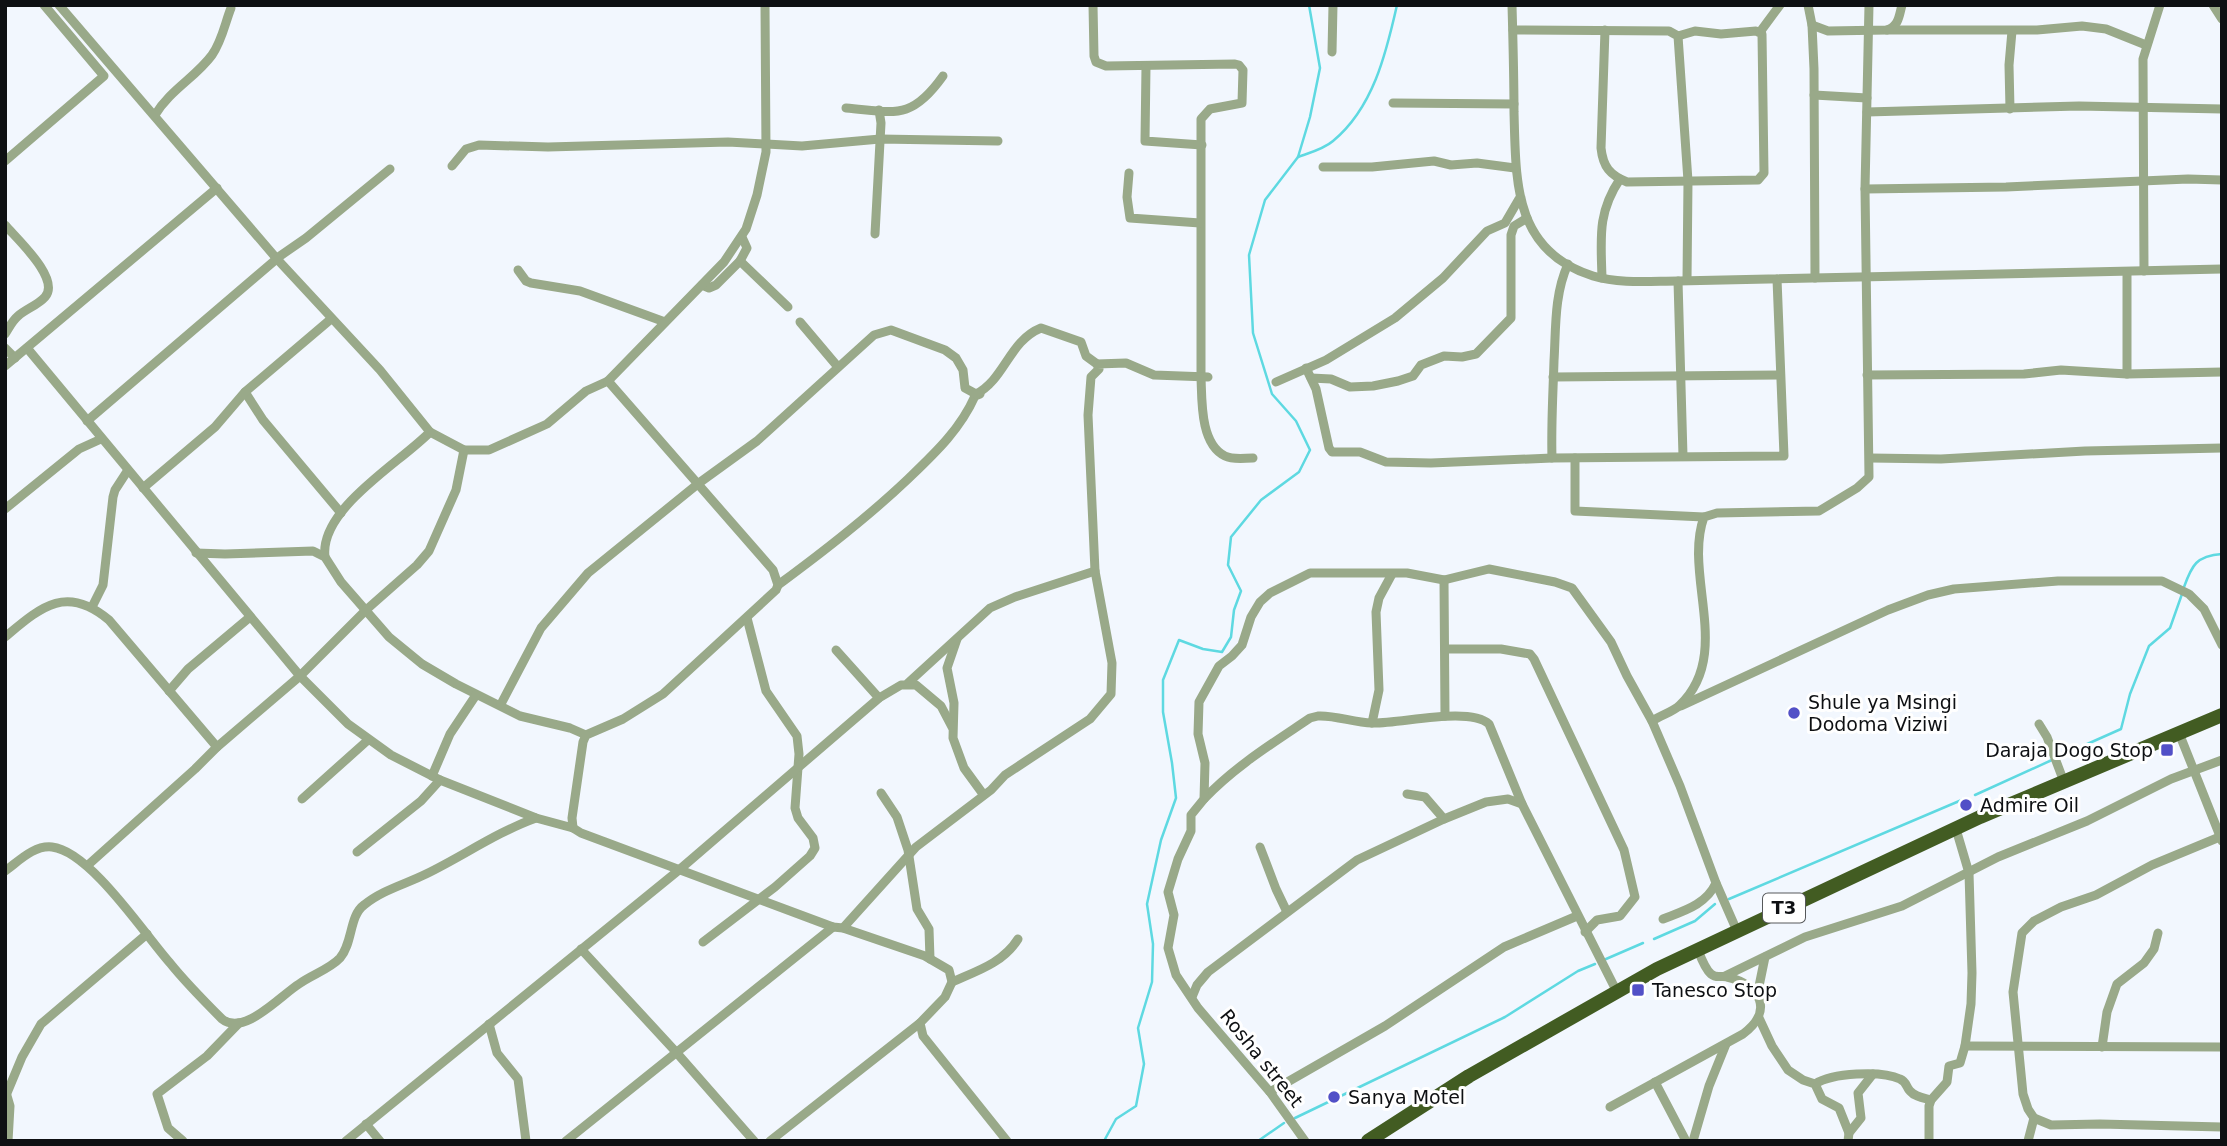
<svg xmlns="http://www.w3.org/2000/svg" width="2227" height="1146" font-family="'DejaVu Sans',sans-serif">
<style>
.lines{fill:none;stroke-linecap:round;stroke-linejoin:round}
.stream{stroke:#5ed9e1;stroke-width:2.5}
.minor{stroke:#99a989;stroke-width:9}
.trunk{stroke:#425c22;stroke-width:14}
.poi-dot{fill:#5250c7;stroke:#fff;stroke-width:2.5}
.labels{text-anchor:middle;stroke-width:6;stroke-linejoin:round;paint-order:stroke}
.shield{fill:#fff;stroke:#56585a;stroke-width:2}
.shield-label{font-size:18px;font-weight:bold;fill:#0e1013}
.poi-label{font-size:19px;fill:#0e1013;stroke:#fff;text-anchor:start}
.street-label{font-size:19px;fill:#0e1013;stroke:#fff}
</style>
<rect width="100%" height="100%" fill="#f2f7fe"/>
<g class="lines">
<g class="stream">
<path d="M1298,157C1309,153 1324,149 1333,141C1373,108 1386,54 1397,5"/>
<path d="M2184,587C2192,565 2196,556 2222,554"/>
<polyline points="2058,757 2121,729 2130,694 2149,646 2170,628 2182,594"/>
<polyline points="1975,795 2052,760"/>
<polyline points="1729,899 1964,799"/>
<polyline points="1654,939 1695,921 1715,904"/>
<polyline points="1606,959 1643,943"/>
<polyline points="1295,1118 1505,1017 1578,971 1595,964"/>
<polyline points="1104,1141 1116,1119 1136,1106 1144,1064 1138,1028 1152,982 1153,944 1147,904 1161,840 1176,798 1172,763 1163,712 1163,680 1179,640 1203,649 1222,652 1231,637 1234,610 1241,591 1228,565 1231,537 1261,500 1299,472 1310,450 1296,421 1272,394 1253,333 1249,255 1265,200 1298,157 1310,117 1320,68 1309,5"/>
<polyline points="1258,1141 1284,1123"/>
</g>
<g class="minor">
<polyline points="59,5 277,259 380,370 430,432 464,450 489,450 547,424 586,391 608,381 773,570 778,585 776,590 663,694 623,719 586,735 583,742 572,818 573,828"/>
<path d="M1093,5L1094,56L1096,62L1106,66L1235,64L1239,65L1243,70L1242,103L1210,109L1201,119V377C1202,400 1200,444 1225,456C1233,460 1244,458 1253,458"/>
<path d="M1512,5C1513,41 1514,77 1514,112C1516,181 1513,251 1593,276C1620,284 1651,281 1678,281L2222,269"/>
<polyline points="1808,5 1812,25 1814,69 1815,278"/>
<polyline points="2213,5 2222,19"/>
<path d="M1812,25L1828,31L1887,30C1899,26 1899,16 1902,5"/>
<polyline points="1513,30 1669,31 1678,36 1688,181 1687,280"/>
<path d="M1605,30L1601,148C1603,167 1610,175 1627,182L1758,180L1764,173L1762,34L1756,31L1721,34L1695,31L1678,36"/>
<polyline points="1887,30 2037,30 2082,26 2106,29 2146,45"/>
<polyline points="1760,32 1780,5"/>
<polyline points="1332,52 1333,5"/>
<polyline points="1146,66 1145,141 1202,145"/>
<polyline points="1814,95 1867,98"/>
<polyline points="1393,103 1514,104"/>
<path d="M846,108C895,112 911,121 943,76"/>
<polyline points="2010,109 2009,65 2012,31"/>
<polyline points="1867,112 2079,106 2222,109"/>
<path d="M155,115C170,90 196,77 212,55C222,41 225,23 231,8"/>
<polyline points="5,161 104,76 44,5"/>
<polyline points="452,166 466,149 479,145 548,147 728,142 802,146 880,139 998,141"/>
<polyline points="1323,167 1372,167 1434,161 1451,165 1477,163 1515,168"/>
<polyline points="1129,173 1127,197 1130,218 1200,223"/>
<polyline points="1865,189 2006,187 2188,179 2222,180"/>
<path d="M5,225C17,239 61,279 45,297C38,305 26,309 18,316C12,321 9,328 5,334"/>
<polyline points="875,234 881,123 879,110"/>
<polyline points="740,261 747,248 742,237"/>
<polyline points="518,270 526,281 531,283 580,291 665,322"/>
<polyline points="2144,271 2143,59 2160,5"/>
<polyline points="2127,272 2127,374"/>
<path d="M1602,278C1601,239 1597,213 1620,179"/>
<polyline points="1678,281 1683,456"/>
<polyline points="702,285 709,288 716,285 740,261 788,307"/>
<polyline points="800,322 838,367"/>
<polyline points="5,348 15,358"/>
<polyline points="27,348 300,676 348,724 391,755 440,780 536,818 573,828 581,833 833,927 843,928 925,956 949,970 952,982 945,997 920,1023 923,1036 1007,1141"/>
<polyline points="5,366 217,188"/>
<polyline points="1306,368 1316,389 1329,448 1332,452 1360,452 1386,462 1431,463 1552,458 1784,456 1777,279"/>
<polyline points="1867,375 2024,374 2061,370 2127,374 2222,372"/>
<polyline points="1553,377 1779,375"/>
<polyline points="1311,378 1331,379 1350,387 1373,386 1398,381 1413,376 1421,365 1444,356 1462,357 1476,354 1511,318 1511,235 1514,226 1527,218"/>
<polyline points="608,381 724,262 746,229 757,195 766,152 765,5"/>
<polyline points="1276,382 1326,360 1395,318 1443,278 1487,231 1505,223 1519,199"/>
<polyline points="245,392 263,420 341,513"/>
<polyline points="87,421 280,256 306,238 390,169"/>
<path d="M1552,458C1551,425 1553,394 1554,361C1556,328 1554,295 1568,264"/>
<polyline points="1575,458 1575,511 1704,517"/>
<polyline points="1870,458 1941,459 2085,451 2222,448"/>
<polyline points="143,488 215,427 245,392 331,319"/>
<polyline points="5,509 79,449 101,439"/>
<polyline points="196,553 225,554 313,551 325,557 341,582 389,637 422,664 456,684 520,716 570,728 586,735"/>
<path d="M325,557C319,509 400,463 430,432"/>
<polyline points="1444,580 1445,716"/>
<path d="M778,585C823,552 867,518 908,479C934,454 960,430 975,396L980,394"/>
<polyline points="92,607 103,585 113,497 115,490 128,470"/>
<path d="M5,637C41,607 66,584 109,620L217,747"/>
<polyline points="957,639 947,668 954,703 953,738 964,768 983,794"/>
<polyline points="1445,649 1501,649 1530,654 1534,659 1624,850 1635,897 1620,916 1597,920 1585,932"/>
<polyline points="836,650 879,698"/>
<polyline points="908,683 990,608 1015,597 1095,571"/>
<polyline points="169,691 188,669 250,617"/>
<path d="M501,704L541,628L588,573L699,483L757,441L874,335L891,330L945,350L956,358L963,370L965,388L976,394C1005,379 1009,341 1041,328L1081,342L1086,356L1097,364"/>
<polyline points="1681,706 1888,610 1928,595 1954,589 2058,581 2162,581 2189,594 2204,609 2222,645"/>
<path d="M1652,721C1661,715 1673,712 1680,705C1733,654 1683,575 1704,517L1717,513L1819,511L1857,488L1869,477L1865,189L1869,5"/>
<polyline points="1372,723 1379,690 1376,612 1379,598 1392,574"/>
<polyline points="2039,724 2047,737 2064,782"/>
<polyline points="2179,733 2222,841"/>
<polyline points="432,776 450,734 476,695"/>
<polyline points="881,793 897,817 908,850 917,909 929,929 930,959"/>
<polyline points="1407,794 1425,797 1444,819"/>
<polyline points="302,799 368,740"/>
<path d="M1204,799C1234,767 1273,743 1310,718L1318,716C1336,715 1354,723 1372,723C1400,724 1469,706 1489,724L1522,804L1617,992"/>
<polyline points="2222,836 2152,865 2096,895 2061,907 2034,921 2022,933 2013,992 2023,1094 2028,1109 2034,1118 2051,1125 2100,1124 2222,1127"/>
<polyline points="1260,847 1276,889 1287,912"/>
<polyline points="357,852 421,801 440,780"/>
<polyline points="88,865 195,769 217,747 300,676 366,610 417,565 429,551 456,490 464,450"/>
<path d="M5,871C19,861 34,845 52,847C90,851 145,935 170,963C186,983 204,1001 222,1019C244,1037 281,995 299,984C311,975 330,969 340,958C353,943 349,916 364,905C382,890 406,884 426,874C463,856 497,832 536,818"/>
<path d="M1663,919C1683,911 1706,905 1716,883"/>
<polyline points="843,928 916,847 991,790 1005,775 1090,719 1111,694 1112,663 1095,571 1088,415 1091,377 1099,369 1097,364 1126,363 1154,375 1208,377"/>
<polyline points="703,942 775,887 810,856 815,848 813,838 798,818 795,808 799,754 797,736 766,691 747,618"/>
<polyline points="581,949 676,1052 754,1141"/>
<polyline points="1725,976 1805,937 1902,906 1998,857 2087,821 2171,779 2222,760"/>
<path d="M952,982C977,971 1003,963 1018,939"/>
<polyline points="1757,996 1765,957"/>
<polyline points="1192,997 1197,985 1208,972 1357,860 1444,819 1486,802 1508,799 1522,804"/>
<polyline points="1759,1018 1772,1046 1788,1070 1803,1080 1815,1084 1822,1099 1839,1108 1849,1133"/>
<polyline points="489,1024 497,1053 518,1079 526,1141"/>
<polyline points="1965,1046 2222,1047"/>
<polyline points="2102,1047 2107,1012 2117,984 2144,963 2154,949 2158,933"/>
<polyline points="1655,1082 1686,1141"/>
<path d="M1815,1084C1832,1073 1881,1070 1900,1079C1907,1082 1906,1087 1910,1091C1915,1097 1924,1098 1931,1100"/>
<polyline points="5,1089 10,1106 8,1141"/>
<polyline points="1270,1092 1385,1026 1504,947 1577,916"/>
<polyline points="7,1093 22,1057 41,1024 147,934"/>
<path d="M1610,1107L1743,1034C1774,1011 1761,985 1727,977C1721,975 1717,979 1711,974C1705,969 1701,958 1698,950"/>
<polyline points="366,1124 380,1141"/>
<polyline points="183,1141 168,1128 157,1094 207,1056 239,1023"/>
<polyline points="346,1141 679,870 879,698 901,685 916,685 941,706 952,727"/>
<polyline points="566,1141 833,927"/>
<polyline points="770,1141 920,1023"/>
<polyline points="1305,1141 1270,1092 1198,1008 1176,975 1168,948 1174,915 1168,892 1178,859 1191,831 1191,815 1204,799 1205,763 1198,734 1199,702 1219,666 1232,656 1242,645 1251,617 1260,602 1270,593 1310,573 1407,573 1444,580 1489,569 1555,582 1572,588 1611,642 1627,676 1652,721 1680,786 1716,883 1737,931"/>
<polyline points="1693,1141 1709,1086 1726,1044"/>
<polyline points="1848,1141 1849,1133 1861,1118 1858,1093 1873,1074"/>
<polyline points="1929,1141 1929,1106 1931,1100 1947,1082 1949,1066 1960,1063 1965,1046 1971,1004 1972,973 1969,873 1956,829"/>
<polyline points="2028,1141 2034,1118"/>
</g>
<polyline class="trunk" points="1368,1141 1469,1076 1657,969 1980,817 2222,715"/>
</g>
<g class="poi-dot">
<circle cx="1794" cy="713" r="7"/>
<rect x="2160" y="743" width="14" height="14" rx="3.5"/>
<circle cx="1966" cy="805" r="7"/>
<rect x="1631" y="983" width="14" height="14" rx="3.5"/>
<circle cx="1334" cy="1097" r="7"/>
</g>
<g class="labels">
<rect class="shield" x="1763" y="893.5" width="42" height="29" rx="5"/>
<g class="shield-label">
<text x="1784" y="914">T3</text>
</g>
<g class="poi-label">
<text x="1808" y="709">Shule ya Msingi<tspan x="1808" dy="22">Dodoma Viziwi</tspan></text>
<text x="2153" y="757" text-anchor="end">Daraja Dogo Stop</text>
<text x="1980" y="812">Admire Oil</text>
<text x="1652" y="997">Tanesco Stop</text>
<text x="1348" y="1104">Sanya Motel</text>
</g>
<g class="street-label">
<text transform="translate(1262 1058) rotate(51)" y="7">Rosha street</text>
</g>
</g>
<rect width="2227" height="1146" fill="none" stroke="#0e1013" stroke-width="14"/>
</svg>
